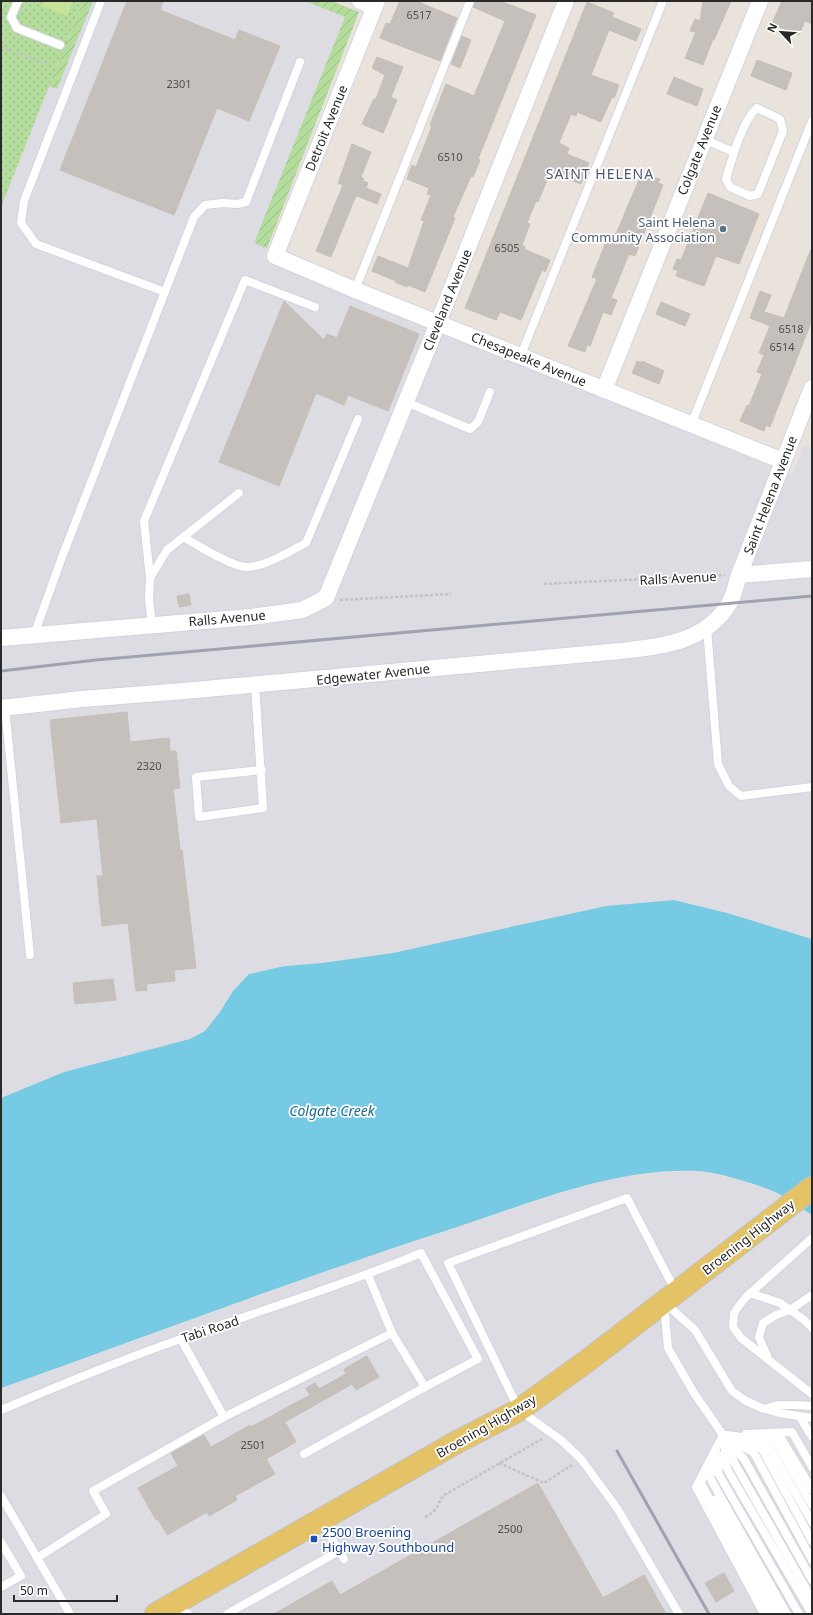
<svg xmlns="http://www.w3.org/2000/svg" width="813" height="1615" font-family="'Noto Sans',sans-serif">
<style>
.industrial{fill:#dddce3}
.park{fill:url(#park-dots)}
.garden{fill:url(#garden-furrows)}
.pitch{fill:#c5e399}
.water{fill:#77cae3}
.building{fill:#c5c0bb;stroke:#c5bfb5}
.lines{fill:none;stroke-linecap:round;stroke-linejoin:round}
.lane-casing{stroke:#d1d4e0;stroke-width:10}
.street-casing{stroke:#d1d4e0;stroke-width:18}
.primary-casing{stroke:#c3c3c3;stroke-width:24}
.path{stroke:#c3c3c3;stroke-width:2.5;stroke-dasharray:3 2;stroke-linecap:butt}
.lane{stroke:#fff;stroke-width:8}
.street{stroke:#fff;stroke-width:16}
.primary{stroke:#e4c366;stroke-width:22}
.rail{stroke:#9fa2b1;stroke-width:3}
.service-dot{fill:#5c6f8a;stroke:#fff;stroke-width:1.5}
.transit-dot{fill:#1a4fb4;stroke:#fff;stroke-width:1.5}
.labels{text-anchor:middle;stroke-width:3.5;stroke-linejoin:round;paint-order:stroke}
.number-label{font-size:11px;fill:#504f4e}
.street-label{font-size:13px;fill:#292929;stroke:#fff}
.service-label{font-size:13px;fill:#4e5e75;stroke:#fff;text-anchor:end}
.transit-label{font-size:13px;fill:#164399;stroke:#fff;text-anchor:start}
.neighbourhood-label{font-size:14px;letter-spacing:1px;fill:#4d5575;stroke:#fff}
.water-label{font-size:14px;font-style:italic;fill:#18688d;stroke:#fff}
</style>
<defs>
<pattern id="park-dots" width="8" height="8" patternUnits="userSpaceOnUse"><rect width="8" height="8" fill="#b4dc9c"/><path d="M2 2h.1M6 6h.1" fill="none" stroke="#9bbd86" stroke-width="1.8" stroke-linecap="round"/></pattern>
<pattern id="garden-furrows" width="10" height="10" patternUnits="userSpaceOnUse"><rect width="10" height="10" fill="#b4dc9c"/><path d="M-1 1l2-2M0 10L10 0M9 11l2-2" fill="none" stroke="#9bbd86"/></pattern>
</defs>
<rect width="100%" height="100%" fill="#eae3db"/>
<g class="industrial">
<polygon points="83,1 331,1 359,12 263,259 792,475 805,445 812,448 812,939 727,913 674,900 606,906 393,953 322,963 285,966 220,1012 205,1031 190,1039 64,1072 1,1098 1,207"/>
<polygon points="698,1171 740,1180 779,1194 812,1215 812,1614 1,1614 1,1388 388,1249 570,1190 618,1177 659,1173"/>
</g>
<polygon class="park" points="1,1 83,1 1,207"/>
<g class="garden">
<polygon points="83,1 93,1 57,89 49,86"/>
<polygon points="305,1 331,1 359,12 267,248 254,243 345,17"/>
</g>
<polygon class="pitch" points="44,1 73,1 67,16 42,6"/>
<path class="water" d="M674,900L727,913L812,939V1215C801,1208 791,1200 779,1194C761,1185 717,1172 697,1171C616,1168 539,1200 463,1225C308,1275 155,1333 1,1388V1098L64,1072L190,1039L205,1031L220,1012L233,991L249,974L285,966L322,963L393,953L606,906Z"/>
<g class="building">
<polygon points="127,1 163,1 160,10 235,40 239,30 280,46 249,121 217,108 174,215 60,170"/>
<polygon points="400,1 416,1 457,18 440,61 380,38 386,23 390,24"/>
<polygon points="475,1 500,1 536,15 478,159 480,160 473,177 471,176 453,217 455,218 425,292 408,285 407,287 395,282 396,281 372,271 378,256 408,268 424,221 421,220 431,195 427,194 429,188 407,179 412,165 416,167 432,126 430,125 446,84 474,96 505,21 473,7"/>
<polygon points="703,1 731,1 714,40 713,39 703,65 685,58 696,32 690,31 695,19 700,21"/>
<polygon points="782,1 812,1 812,24 805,21 799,35 772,24"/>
<polygon points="587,2 614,13 612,17 641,29 636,41 609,30 591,75 619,85 614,98 612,97 601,122 577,112 576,116 571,114 559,143 569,148 567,154 589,163 581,184 550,173 538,202 536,201 527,223 530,224 522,245 525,247 524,249 550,260 545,272 542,270 521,320 500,312 496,320 465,308"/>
<polygon points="462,36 471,40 460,68 451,64"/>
<polygon points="377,57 403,67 391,97 397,100 383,133 362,124 374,99 376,99 385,75 372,68"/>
<polygon points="757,60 792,73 786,90 751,76"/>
<polygon points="674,77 703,89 697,106 667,94"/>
<polygon points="352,144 371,152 361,177 364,179 363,181 368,183 366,188 381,194 377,204 357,196 355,198 331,257 316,251 343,185 338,183"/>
<polygon points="641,175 660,179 658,183 663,185 635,256 629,254 611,298 617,300 611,315 603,312 590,346 587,345 585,352 568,346 597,279 592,277 608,237 612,239 614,233 616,234"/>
<polygon points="708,193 759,214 739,264 716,256 704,286 676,276 678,271 673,269 677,259 681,260"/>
<polygon points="811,249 812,320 770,427 766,425 764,431 740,421 747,405 749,406 762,374 757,372 764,355 759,353 770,326 750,318 760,291 771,295 764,312 784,318"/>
<polygon points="284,301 324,340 327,334 337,338 350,306 419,334 388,411 348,395 344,405 316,393 279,486 219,462"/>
<polygon points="661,302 690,314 685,326 656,314"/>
<polygon points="637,361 641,363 642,361 664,371 659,384 632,373"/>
<polygon points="189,594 191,605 179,607 177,596"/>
<polygon points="127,712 130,742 169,738 170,751 176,751 180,788 173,789 180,850 182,850 196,968 174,970 175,981 146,984 147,990 136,991 128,923 102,926 97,876 103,876 97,819 61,823 50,720"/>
<polygon points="113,979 116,1000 75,1004 73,983"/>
<polygon points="367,1356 379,1377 356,1390 352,1384 285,1422 296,1442 266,1459 275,1474 235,1496 237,1500 209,1516 207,1512 167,1535 158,1519 156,1520 138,1488 178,1466 171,1453 204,1435 211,1447 250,1425 251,1427 310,1395 306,1388 315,1383 319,1389 346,1374 344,1369"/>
<polygon points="538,1483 603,1598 644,1575 666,1614 274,1614 332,1581 340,1595"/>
<polygon points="724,1573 734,1591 716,1602 705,1583"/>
</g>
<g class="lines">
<defs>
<g id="lane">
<polyline points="18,1 11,17 17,28 60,45"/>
<polyline points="101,1 24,201 21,223 36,244 165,292"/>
<path d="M757,108L780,119L783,131L758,194L750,196L730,187L726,179C732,159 742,121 757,108Z"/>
<polyline points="703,139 734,152"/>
<polyline points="355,290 470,1"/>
<polyline points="521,355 663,1"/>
<polyline points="406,402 470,429 478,422 490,392"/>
<polyline points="691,425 812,121"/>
<path d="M183,537C196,544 233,568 247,567C265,567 290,551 306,543L358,419"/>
<polyline points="150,578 144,521 245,280 315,307"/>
<polyline points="152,624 149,599 150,578 167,550 239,493"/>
<polyline points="707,628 718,764 729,786 741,796 812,787"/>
<polyline points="34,635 62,557 194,217 205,205 223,203 237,204 246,202 300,62"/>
<polyline points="255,684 263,808 199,817 196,777 262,770"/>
<polyline points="5,708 30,955"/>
<polyline points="812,1238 745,1298 734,1313 733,1327 741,1338 812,1394"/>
<polyline points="676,1292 627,1198 448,1263 519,1410 561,1440 581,1459 617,1508 679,1614"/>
<polyline points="750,1293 780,1303 803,1319 812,1328"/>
<polyline points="665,1303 695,1330 732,1391 746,1401 764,1409 778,1405 797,1405 812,1406"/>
<polyline points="664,1304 668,1348 694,1393 723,1435 744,1459 812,1580"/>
<polyline points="181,1339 224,1417 392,1333 368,1275"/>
<polyline points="768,1358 759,1337 763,1323 776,1315 790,1310 812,1295"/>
<polyline points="766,1409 779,1413 812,1418"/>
<path d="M1,1410C60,1385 120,1360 181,1339C261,1310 342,1286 421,1253L478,1359L425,1387"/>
<polyline points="800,1417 812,1437"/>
<polyline points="746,1434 792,1432 812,1467"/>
<polyline points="723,1435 696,1487 764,1614"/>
<polyline points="723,1435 727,1469 812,1614"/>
<polyline points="726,1435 775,1441 812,1505"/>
<polyline points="770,1437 781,1438 812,1489"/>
<polyline points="731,1439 754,1453 812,1560"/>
<polyline points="741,1441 762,1449 812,1541"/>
<polyline points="755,1442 768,1445 812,1522"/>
<polyline points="727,1443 735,1464 812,1599"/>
<polyline points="304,1454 425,1387 392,1333"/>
<polyline points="717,1454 710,1478 787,1614"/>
<polyline points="720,1457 718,1473 799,1614"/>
<polyline points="703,1477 701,1483 771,1614"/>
<polyline points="1,1496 70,1614"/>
<polyline points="716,1499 779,1614"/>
<polyline points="321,1520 344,1559"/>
<polyline points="1,1542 21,1576 1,1587"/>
<polyline points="37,1558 106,1514 93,1491 224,1417"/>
<polyline points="175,1606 188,1614"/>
<polyline points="227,1614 339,1551"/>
</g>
<g id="street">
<polyline points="360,1 374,7"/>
<polyline points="377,1 275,256 355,290 783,461"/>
<polyline points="604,390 760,1"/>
<polyline points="739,575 812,569"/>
<polyline points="1,638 251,617 302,610 326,598 438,323 566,1"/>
<path d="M1,708L82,699L184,691L620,651C663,646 704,643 729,604C734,596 736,584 739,575L812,388"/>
</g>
<polyline id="primary" points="156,1614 457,1442 519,1410 587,1361 812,1188"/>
</defs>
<use href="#lane" class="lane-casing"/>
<use href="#street" class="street-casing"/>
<use href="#primary" class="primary-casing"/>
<g class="path">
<polyline points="1,47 49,65"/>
<polyline points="544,584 725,575"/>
<polyline points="340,600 451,594"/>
<polyline points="499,1463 544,1483 572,1465"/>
<path d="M425,1517C441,1510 435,1502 446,1494L542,1439"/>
</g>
<use href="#lane" class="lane"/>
<use href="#street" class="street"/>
<use href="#primary" class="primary"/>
<g class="rail">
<polyline points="1,671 96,660 812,596"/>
<polyline points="617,1451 709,1614"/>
</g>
</g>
<circle class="service-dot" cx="723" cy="229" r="4"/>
<rect class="transit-dot" x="310" y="1535" width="8" height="8" rx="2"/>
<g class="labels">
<g class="number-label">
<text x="419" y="19">6517</text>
<text x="179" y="88">2301</text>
<text x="450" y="161">6510</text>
<text x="507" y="252">6505</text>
<text x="791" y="333">6518</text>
<text x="782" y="351">6514</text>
<text x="149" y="770">2320</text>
<text x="253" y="1449">2501</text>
<text x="510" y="1533">2500</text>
</g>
<g class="street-label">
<text transform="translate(326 128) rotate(-68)" y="5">Detroit Avenue</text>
<text transform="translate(699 150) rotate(-68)" y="5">Colgate Avenue</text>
<text transform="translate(447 300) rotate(-68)" y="5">Cleveland Avenue</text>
<text transform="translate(529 359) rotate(22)" y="5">Chesapeake Avenue</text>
<text transform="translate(770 495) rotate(-69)" y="5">Saint Helena Avenue</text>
<text transform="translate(678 578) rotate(-3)" y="5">Ralls Avenue</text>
<text transform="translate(227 618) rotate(-5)" y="5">Ralls Avenue</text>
<text transform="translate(373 674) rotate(-6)" y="5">Edgewater Avenue</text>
<text transform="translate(748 1237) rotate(-38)" y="5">Broening Highway</text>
<text transform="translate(210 1329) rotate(-18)" y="5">Tabi Road</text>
<text transform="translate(486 1426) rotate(-30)" y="5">Broening Highway</text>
</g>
<g class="service-label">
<text x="715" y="227">Saint Helena<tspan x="715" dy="15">Community Association</tspan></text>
</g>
<g class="transit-label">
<text x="322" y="1537">2500 Broening<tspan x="322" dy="15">Highway Southbound</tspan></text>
</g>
<g class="neighbourhood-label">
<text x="600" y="179">SAINT HELENA</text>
</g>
<g class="water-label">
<text x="332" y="1116">Colgate Creek</text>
</g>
</g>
<rect width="813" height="1615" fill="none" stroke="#292929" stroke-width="4"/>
<g transform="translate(781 32) rotate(296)" stroke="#ffffff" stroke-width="3" paint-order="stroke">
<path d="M0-3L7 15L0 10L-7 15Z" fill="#292929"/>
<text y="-6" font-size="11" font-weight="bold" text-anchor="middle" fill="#292929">N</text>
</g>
<path d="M14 1595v6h103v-6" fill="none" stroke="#292929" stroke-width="2"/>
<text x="20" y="1595" font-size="12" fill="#292929" stroke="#ffffff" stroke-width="3" paint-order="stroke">50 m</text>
</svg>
